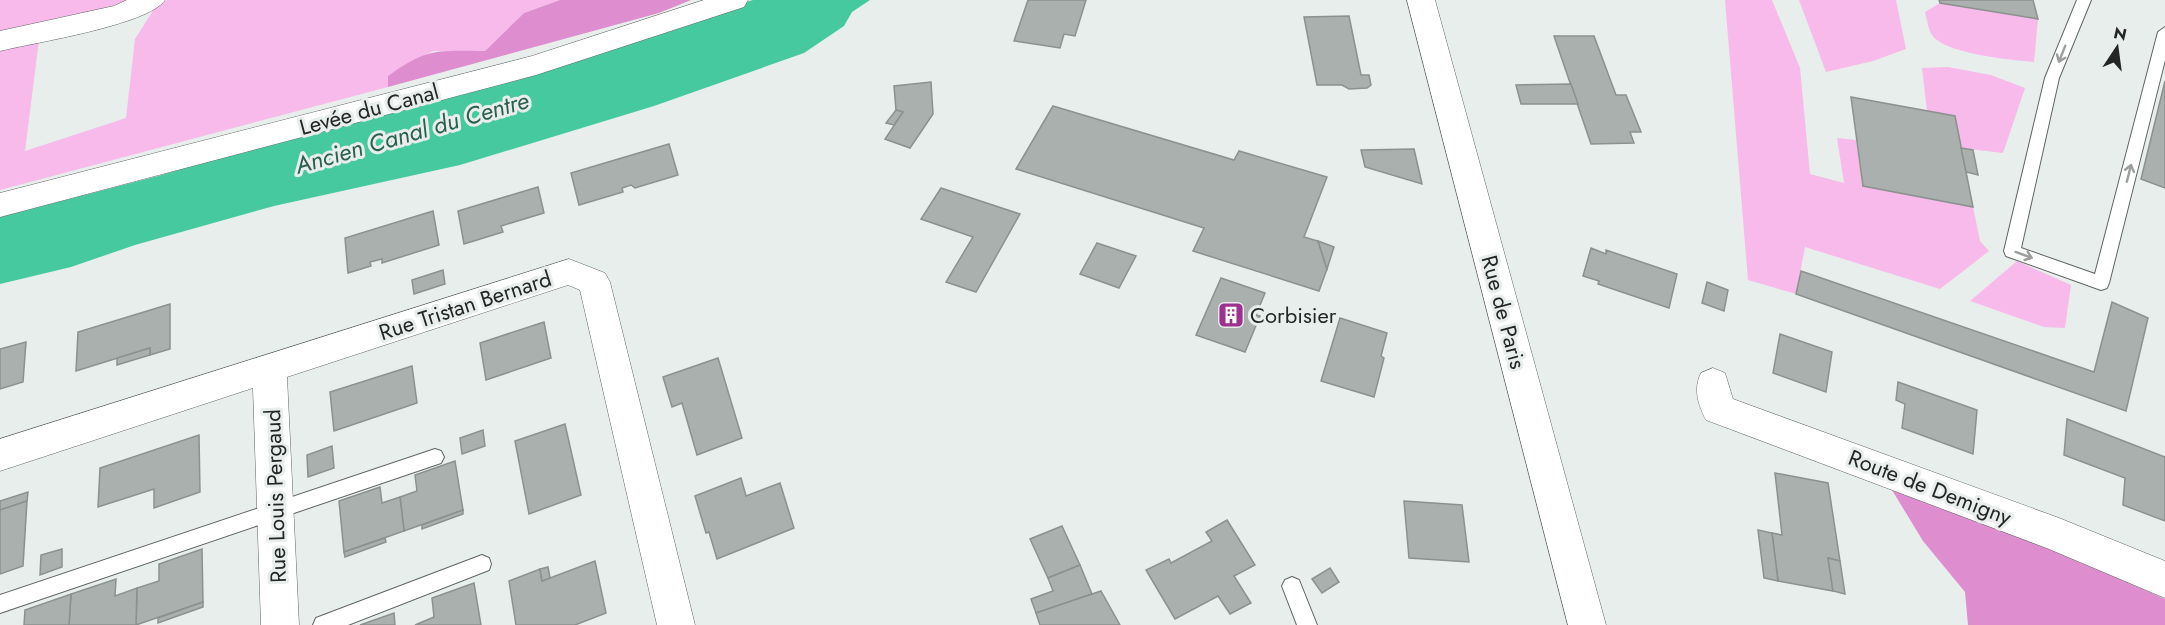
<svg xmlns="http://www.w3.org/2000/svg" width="2165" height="625" font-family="Jost,sans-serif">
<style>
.green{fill:#f7baea}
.forest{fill:#de8dcf}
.water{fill:#47c9a0}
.building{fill:#aab0ad;stroke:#8b918e;stroke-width:1.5}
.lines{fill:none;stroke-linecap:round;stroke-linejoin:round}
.service-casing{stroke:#5f6562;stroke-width:2}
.minor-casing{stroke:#5f6562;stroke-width:1}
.secondary-casing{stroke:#5f6562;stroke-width:1}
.service{fill:#fff;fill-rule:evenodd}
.minor{fill:#fff;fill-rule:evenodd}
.secondary{fill:#fff;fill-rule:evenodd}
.oneway{stroke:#9c9d9d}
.labels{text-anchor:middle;stroke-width:6;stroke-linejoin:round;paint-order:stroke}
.street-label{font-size:22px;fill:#242625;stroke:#e8eeec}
.poi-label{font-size:22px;fill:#242625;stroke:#e8eeec;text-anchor:start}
.water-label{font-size:24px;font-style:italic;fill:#2c604e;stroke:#e8eeec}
</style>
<rect width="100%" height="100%" fill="#e8eeec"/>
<g class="green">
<polygon points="0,0 127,0 107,8 0,31"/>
<polygon points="167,0 560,0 524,13 485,51 433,51 388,76 388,87 0,190 0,49 39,40 25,151 126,118 135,39 156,6"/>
<polygon points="1725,0 1772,0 1800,68 1810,174 1844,183 1837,138 1856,140 1863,186 1973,207 1980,241 1989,251 1940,289 1805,247 1796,294 1748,280"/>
<polygon points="1799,0 1896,0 1906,49 1873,61 1826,72"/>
<path d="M1940,3L2038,19L2034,62C2012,60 1945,54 1932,35C1928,29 1927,19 1925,12Z"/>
<polygon points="1948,67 1991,75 2025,88 2003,153 1961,148 1954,116 1927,111 1922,68"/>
<polygon points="2017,261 2071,285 2065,328 2044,327 1970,301"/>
</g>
<g class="forest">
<path d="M560,0H691L659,13L388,87V76C429,47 437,51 485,51L524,13Z"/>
<polygon points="1892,490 2072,557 2165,599 2165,625 1968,625 1965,592 1923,541"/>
</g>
<polygon class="water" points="753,0 870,0 852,12 844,26 804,53 654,106 460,165 274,206 135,245 71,267 0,284 0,217 158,176"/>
<g class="building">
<polygon points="1028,0 1086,0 1075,36 1064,34 1060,48 1014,41"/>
<polygon points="1939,0 2033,0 2038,19 1940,3"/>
<polygon points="1349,16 1361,75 1369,75 1371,85 1367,88 1349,89 1342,85 1317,85 1304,17"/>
<polygon points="1554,36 1594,36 1616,95 1626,95 1641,132 1630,132 1634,143 1591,144"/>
<polygon points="2165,81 2165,188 2141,179"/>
<polygon points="931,82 933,114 910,148 885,139 903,112 896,110 894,86"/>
<polygon points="1571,84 1578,104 1521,104 1516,85"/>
<polygon points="1851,97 1955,116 1973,207 1863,186"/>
<polygon points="1053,106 1234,160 1239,151 1327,177 1304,237 1318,241 1327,269 1319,291 1193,251 1204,228 1016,169"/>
<polygon points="896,110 903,112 894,125 886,123"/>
<polygon points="669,144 678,175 635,188 631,185 622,188 623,192 579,205 571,173"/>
<polygon points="1961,148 1973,150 1978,175 1966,172"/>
<polygon points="1414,149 1422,184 1365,167 1361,150"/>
<polygon points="538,187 544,213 501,226 503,232 464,244 458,211"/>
<polygon points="941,188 1020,214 976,292 946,282 973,237 921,219"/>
<polygon points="433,211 439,245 382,263 382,259 370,262 371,266 348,273 345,238"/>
<polygon points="1318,241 1334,247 1327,269"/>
<polygon points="1097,243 1136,256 1119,288 1080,274"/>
<polygon points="1591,248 1606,254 1606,250 1677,274 1669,308 1598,284 1599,281 1583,276"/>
<polygon points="443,270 445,284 414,294 412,280"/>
<polygon points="1801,271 2094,372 2112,302 2148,318 2126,411 1796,294"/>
<polygon points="1221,278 1265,293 1256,315 1260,316 1245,352 1196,335"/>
<polygon points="1707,282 1728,290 1724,311 1702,303"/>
<polygon points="170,304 170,349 150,355 150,348 76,371 78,332"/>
<polygon points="1340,318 1387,333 1381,356 1384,358 1374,397 1321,381"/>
<polygon points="544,322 551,358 486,380 480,343"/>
<polygon points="1780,334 1832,352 1826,392 1773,373"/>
<polygon points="26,342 23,382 0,389 0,349"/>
<polygon points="150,348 150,355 117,365 117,358"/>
<polygon points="718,358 742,438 697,455 682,403 672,407 663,377"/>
<polygon points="412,366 417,403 334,431 330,392"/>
<polygon points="1898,382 1977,410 1973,454 1902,428 1905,404 1896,400"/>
<polygon points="2067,419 2165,457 2165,521 2123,505 2125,478 2064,455"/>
<polygon points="565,424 581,495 529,514 515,441"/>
<polygon points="483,430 485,446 462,454 460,438"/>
<polygon points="199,435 200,492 154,508 154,489 98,507 100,468"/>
<polygon points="332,446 334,468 308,477 307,455"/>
<polygon points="455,461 463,510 404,531 400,497 417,491 415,475"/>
<polygon points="1775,473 1828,483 1840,561 1828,558 1833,591 1778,581 1772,533 1782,535"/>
<polygon points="741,478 746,496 780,483 794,528 717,559 709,532 706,533 695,496"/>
<polygon points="380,487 382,503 400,497 404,531 344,552 339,501"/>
<polygon points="28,492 27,501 0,510 0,501"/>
<polygon points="27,501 23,566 0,574 0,510"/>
<polygon points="1404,501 1462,505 1469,562 1409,558"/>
<polygon points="463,510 463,514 422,529 422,525"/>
<polygon points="1227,520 1255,565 1234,576 1251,603 1230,614 1218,596 1175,619 1146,570 1169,559 1171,563 1212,541 1206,532"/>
<polygon points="1062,526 1080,565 1048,578 1030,539"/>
<polygon points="1758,530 1772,533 1778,581 1764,578"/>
<polygon points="385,538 386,542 345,557 344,552"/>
<polygon points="62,549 62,567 40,575 41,555"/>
<polygon points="202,549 203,602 136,625 137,588 159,581 159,564"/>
<polygon points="1828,558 1840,561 1845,594 1833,591"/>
<polygon points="595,561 606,613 575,625 516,625 509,581 540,569 542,581"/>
<polygon points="1080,565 1092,594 1036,613 1031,599 1053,591 1048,578"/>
<polygon points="548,567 550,578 542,581 540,569"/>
<polygon points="1330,568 1339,582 1322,593 1312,579"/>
<polygon points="116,579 115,596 137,588 136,625 69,625 71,594"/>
<polygon points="474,583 481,625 415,625 434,617 432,598"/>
<polygon points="1101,591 1120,625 1040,625 1036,613"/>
<polygon points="71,594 69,625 24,625 25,610"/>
<polygon points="203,602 203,607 158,623 158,618"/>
<polygon points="394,613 395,625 360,625"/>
</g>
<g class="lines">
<defs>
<g id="service">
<polygon points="2077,0 2091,0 2059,78 2021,248 2095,274 2158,32 2165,27 2165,60 2109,283 2107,288 2101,290 2006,256 2004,251 2045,78"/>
<polygon points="435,449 441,451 444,457 441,463 0,613 0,595"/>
<polygon points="482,555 489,558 491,564 489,570 348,625 313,625 316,618"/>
<polygon points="1292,577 1299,580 1317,625 1297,625 1282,586 1285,580"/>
</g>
<g id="minor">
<path d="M127,0H165C149,25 32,43 0,51V31L114,6Z"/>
<polygon points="704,0 748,0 744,7 536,75 0,217 0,193 532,56"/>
<polygon points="569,259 605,273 610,282 695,625 657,625 580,290 568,285 287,377 299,625 261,625 253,388 0,471 0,439"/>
<path d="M1713,368L1725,373L1733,399L2059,518L2165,561V598L2049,549L1706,420C1698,405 1693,388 1701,373Z"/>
</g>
<polygon id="secondary" points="1407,0 1435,0 1606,625 1568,625"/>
</defs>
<use href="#service" class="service-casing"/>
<use href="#minor" class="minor-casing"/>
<use href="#secondary" class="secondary-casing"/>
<use href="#service" class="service"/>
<use href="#minor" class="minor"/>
<use href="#secondary" class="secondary"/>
</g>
<defs><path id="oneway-shaft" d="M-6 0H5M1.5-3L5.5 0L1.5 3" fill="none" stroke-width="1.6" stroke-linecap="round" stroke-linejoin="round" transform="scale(1.5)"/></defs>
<g class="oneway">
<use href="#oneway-shaft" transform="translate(2062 54) rotate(112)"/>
<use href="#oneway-shaft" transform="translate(2129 173) rotate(-76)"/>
<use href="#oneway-shaft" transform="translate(2024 255) rotate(20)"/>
</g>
<defs>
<symbol id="building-square" viewBox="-11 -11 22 22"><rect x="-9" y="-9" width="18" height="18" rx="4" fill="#9e308f" stroke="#e8eeec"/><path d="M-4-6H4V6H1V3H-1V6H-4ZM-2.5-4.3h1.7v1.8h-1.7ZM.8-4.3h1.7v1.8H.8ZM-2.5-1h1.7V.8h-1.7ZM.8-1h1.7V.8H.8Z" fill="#fff"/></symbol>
</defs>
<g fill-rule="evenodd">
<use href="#building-square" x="1216" y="300" width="30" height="30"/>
</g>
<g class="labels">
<g class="street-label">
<text transform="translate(369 109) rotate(-15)" y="8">Levée du Canal</text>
<text transform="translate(465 305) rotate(-18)" y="8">Rue Tristan Bernard</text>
<text transform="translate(1504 312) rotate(75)" y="8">Rue de Paris</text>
<text transform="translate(1930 487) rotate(21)" y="8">Route de Demigny</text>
<text transform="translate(275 496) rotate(-92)" y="8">Rue Louis Pergaud</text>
</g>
<g class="poi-label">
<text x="1250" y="323">Corbisier</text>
</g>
<g class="water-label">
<text transform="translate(412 133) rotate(-16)" y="8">Ancien Canal du Centre</text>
</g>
</g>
<g transform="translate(2117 48) rotate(13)" stroke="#e8eeec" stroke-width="4.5" paint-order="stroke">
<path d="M0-4.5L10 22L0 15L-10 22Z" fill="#242625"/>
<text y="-9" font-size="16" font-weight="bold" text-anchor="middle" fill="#242625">N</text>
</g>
</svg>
